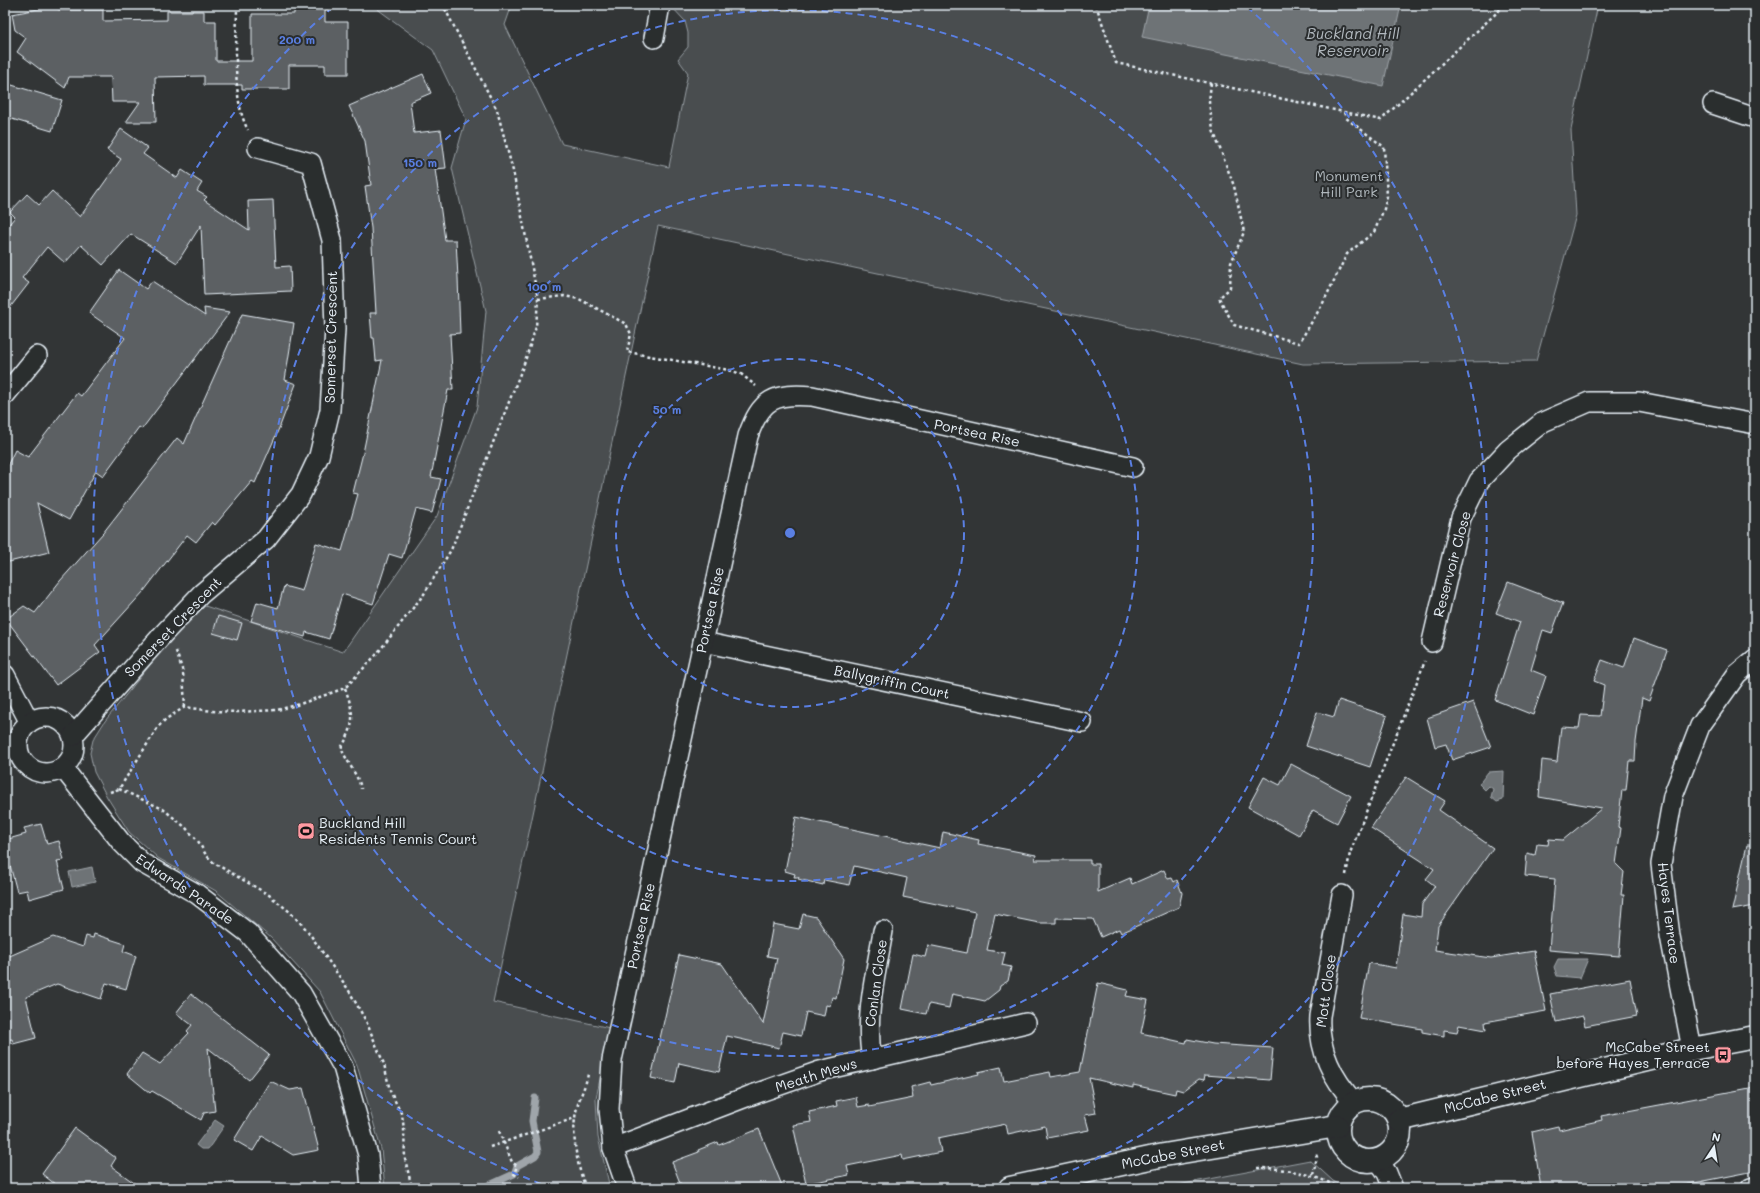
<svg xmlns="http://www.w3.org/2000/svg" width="1760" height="1193" font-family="Mali,sans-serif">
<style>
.green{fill:#494d4f;stroke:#989fa4}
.water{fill:#6e7376;stroke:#9fa5aa}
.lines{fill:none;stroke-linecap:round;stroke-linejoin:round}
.stream{stroke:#9fa5aa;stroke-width:7}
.building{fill:#5c6063;stroke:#e8f1f8}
.minor-casing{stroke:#e8f1f8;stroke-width:22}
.tertiary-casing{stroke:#e8f1f8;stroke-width:25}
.path{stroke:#e8f1f8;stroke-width:2.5;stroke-dasharray:3 3;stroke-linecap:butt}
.minor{stroke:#2a2d2e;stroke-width:19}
.tertiary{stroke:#2a2d2e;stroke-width:22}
.ring{fill:none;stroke:#5a7fe2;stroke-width:2;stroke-dasharray:7 5}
.labels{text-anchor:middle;stroke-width:4;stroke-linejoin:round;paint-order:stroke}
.park-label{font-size:14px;fill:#b0b8bd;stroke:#2a2d2e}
.street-label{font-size:14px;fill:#e8f1f8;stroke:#2a2d2e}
.poi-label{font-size:14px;fill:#e8f1f8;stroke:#2a2d2e;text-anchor:start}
.water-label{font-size:15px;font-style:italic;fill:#b1b8be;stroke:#2a2d2e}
.centre{fill:#5a7fe2;stroke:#2a2d2e;stroke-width:2}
.ring-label{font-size:12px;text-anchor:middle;font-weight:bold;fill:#5a7fe2;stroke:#2a2d2e;stroke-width:4;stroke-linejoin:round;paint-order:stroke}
</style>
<rect width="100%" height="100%" fill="#323536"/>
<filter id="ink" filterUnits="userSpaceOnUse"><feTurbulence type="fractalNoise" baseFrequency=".025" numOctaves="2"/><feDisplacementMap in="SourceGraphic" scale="8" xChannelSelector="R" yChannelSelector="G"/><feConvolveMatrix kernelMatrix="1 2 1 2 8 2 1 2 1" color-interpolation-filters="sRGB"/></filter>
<g filter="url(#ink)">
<g class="green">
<polygon points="372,5 512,5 505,25 562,144 669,167 688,73 678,59 688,47 688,33 685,21 670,5 1598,5 1571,130 1576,215 1536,361 1303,364 658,226 493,1002 610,1028 596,1099 598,1137 610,1188 385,1188 381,1149 357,1065 320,992 271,938 216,891 158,858 129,832 107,797 94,772 90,753 93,740 105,721 170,640 205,606 343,652 437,516 477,407 486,311 452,168 466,119 433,50"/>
<polygon points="1310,1160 1333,1181 1346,1188 1162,1188"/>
</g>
<g class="water">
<polygon points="1149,5 1401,5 1383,86 1142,37"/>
<polygon points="1504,771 1503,800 1497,802 1491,797 1493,789 1489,786 1485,790 1479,784 1488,772"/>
<polygon points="92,867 95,882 72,887 69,872"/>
<polygon points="1558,959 1588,959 1580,978 1557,976 1554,967"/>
<polygon points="215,1120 224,1126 208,1149 201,1149 196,1145"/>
</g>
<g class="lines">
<polyline class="stream" points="483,1188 514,1174 517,1166 535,1156 538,1152 532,1121 535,1098"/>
</g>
<g class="building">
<polygon points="294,5 325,5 325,22 348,22 348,74 325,74 325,65 289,65 289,89 242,89 242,85 204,85 204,76 155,77 156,122 126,122 140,102 112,102 111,77 69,77 65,88 17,52 26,38 15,30 12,14 54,6 59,10 103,10 103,21 167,20 167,11 204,11 204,21 216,21 216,61 252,61 252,14 294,14"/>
<polygon points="423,74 431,93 410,102 414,133 441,130 446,168 435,169 445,240 456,240 458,278 460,333 450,334 453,390 448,390 431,477 441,479 432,513 416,509 402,558 389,554 373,604 342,594 329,639 306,632 305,637 251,621 257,602 278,608 284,586 302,591 316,543 342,551 358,494 353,493 363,453 382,360 376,361 374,338 372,338 370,313 376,313 371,228 365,186 371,185 365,141 349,106"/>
<polygon points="5,83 62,100 52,131 5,117"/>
<polygon points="121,129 148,148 143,154 177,178 182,170 202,183 197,191 207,197 204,200 249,230 248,201 273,200 276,267 290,266 291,291 204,295 201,225 177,263 131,234 103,265 81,245 65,263 47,247 22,278 29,283 5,314 5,229 15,217 10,212 27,194 39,205 52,191 80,217 121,159 107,150"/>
<polygon points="119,270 146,289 152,281 205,316 204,308 230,312 142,429 139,427 103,476 96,471 69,520 37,503 49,552 5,563 5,470 15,450 28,457 77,393 81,396 125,338 89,313"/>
<polygon points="242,314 294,323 285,380 296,384 280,426 255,483 252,481 215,525 212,522 196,542 187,535 144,591 95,645 100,652 56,685 6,619 24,606 35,613 60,581 103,533 177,438 184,444"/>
<polygon points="1508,582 1563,603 1552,633 1543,630 1531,670 1546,676 1533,715 1495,700 1520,622 1496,613"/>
<polygon points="218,616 242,623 237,640 213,633"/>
<polygon points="1634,638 1667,650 1649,701 1642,698 1636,742 1635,761 1629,761 1626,790 1622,790 1618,827 1621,828 1616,864 1624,872 1621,895 1624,895 1619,956 1549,950 1555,879 1525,876 1527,853 1535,855 1537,844 1548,845 1549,839 1563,840 1602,808 1539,797 1542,760 1557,762 1561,727 1579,728 1581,715 1600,716 1604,685 1594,681 1602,660 1624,668"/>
<polygon points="1339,700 1387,716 1370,767 1306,746 1317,712 1334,717"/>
<polygon points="1473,702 1491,747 1452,760 1446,744 1435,747 1427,718"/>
<polygon points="1291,764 1351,796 1337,823 1313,810 1299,835 1248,807 1264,777 1280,785"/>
<polygon points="1406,777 1445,801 1439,810 1493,848 1438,926 1435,950 1491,958 1534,951 1546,1011 1485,1022 1486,1030 1459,1025 1457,1032 1444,1030 1444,1036 1422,1032 1422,1029 1359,1018 1369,963 1396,968 1403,914 1421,917 1422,904 1435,886 1426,879 1434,869 1371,828"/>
<polygon points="796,817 940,848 943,832 979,840 978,844 1036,855 1035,860 1090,860 1090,864 1098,864 1098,892 1130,878 1132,884 1164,870 1168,879 1172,878 1174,882 1177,880 1182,893 1179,907 1121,933 1119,929 1101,937 1093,919 1056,918 1056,923 1039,923 995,914 987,950 1005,953 1002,965 1011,967 1008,981 1000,986 999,990 985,1001 952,994 949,1008 929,1004 926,1014 902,1009 913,954 925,957 928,945 967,953 975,912 903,897 907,878 854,866 849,885 824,880 823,885 798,879 799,877 794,877 795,874 785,871"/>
<polygon points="41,824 47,844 59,841 64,860 57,861 64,889 29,899 27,890 17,892 5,846 5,840 26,834 24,828"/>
<polygon points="1747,845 1755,845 1755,906 1732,910"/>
<polygon points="803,914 816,917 844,959 836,998 832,997 830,1006 826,1005 824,1016 806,1012 801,1036 783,1032 779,1048 727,1036 719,1072 679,1063 675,1083 651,1078 679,955 722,964 763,1024 777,958 767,956 773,924 799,929"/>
<polygon points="94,934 125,944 123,951 136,956 126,989 106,983 101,999 57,984 26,997 36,1038 13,1044 12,1039 5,1040 5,958 53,937 83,947 86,936 93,938"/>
<polygon points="1630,979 1637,1016 1585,1026 1583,1016 1556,1022 1550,994"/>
<polygon points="1098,983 1128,990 1126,996 1148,1000 1141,1033 1186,1043 1187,1039 1213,1044 1273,1048 1270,1080 1205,1075 1204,1080 1199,1079 1183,1091 1176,1089 1175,1094 1133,1085 1133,1088 1089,1078 1096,1113 1085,1115 1089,1130 1047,1138 1045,1126 1008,1134 1006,1124 938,1138 941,1152 903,1160 902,1155 847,1166 849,1175 806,1184 793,1125 811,1122 809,1112 837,1106 836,1101 856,1097 858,1107 869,1105 869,1107 913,1098 911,1087 930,1082 931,1085 979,1074 978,1072 1001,1067 1004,1081 1050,1072 1051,1077 1080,1072"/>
<polygon points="191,994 269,1055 249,1080 208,1048 215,1111 204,1113 201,1120 152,1091 150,1093 127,1074 142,1053 160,1064 189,1033 187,1031 192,1025 176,1013"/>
<polygon points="270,1081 290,1090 303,1088 319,1150 293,1155 262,1136 253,1151 234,1140"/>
<polygon points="1755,1087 1755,1171 1669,1188 1541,1188 1532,1132 1558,1126 1559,1130 1602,1120 1601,1116"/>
<polygon points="75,1128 116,1158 111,1166 141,1188 60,1188 42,1174"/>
<polygon points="759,1129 783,1188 682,1188 672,1162 699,1152 698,1150 718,1142 719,1145"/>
</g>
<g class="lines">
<defs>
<g id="minor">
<polyline points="654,38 660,5"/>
<polyline points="1713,104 1755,118"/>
<polyline points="5,395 37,356"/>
<polyline points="703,642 1082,722"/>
<polyline points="1432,642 1461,518 1479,481 1508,450 1543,422 1589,402 1639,402 1755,424"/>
<polyline points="5,675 29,721"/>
<circle cx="46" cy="745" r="28"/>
<polyline points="73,736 164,633 201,594 266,539 301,494 319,456 330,410 335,329 332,240 311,163 258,148"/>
<polyline points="63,768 121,842 142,863 197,894 248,933 301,993 343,1067 368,1155 371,1188"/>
<path d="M1342,895L1320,1016C1318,1049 1332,1078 1354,1102"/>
<polyline points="1692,1049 1670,936 1661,864 1673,796 1700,726 1737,674 1755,659"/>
<path d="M872,1059C864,1016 876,974 883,931"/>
<polyline points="613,1148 749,1096 820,1071 1026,1023"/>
<polyline points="1378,1160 1387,1173 1393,1188"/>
<path d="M627,1188L613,1148L609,1109L612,1060L748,436C761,399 774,393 812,396L1133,467"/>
<polyline points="1751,1188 1755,1187"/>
</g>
<g id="tertiary">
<circle cx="1369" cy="1130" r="31"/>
<polyline points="1399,1120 1692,1049 1755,1037"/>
<polyline points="1010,1188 1164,1155 1337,1126"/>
</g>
</defs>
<use href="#minor" class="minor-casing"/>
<use href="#tertiary" class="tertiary-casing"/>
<g class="path">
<path d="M237,5C237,41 231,99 248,130"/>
<polyline points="1096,5 1116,63 1381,120 1505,5"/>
<polyline points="1211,83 1209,102 1213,130 1234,186 1244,232 1231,263 1230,288 1219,298 1234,325 1299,343 1322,305 1347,254 1374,232 1384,209 1387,196 1384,147 1346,118 1344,112"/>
<polyline points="538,299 564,296 579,299 626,324 631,334 627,352 729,370 741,374 756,386"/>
<polyline points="176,651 183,672 185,707"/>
<path d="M345,688C354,713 356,725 341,748C345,758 361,781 361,789"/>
<polyline points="119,789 163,809 185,827 198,841 206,855 214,863 269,895 290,912 307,930 348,989 366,1021 384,1064 390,1091 402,1115 404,1129 405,1159 412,1188"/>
<polyline points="110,792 119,789 158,727 166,719 185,707 212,711 237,712 277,710 300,704 345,688 376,655 424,594 451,550 525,361 536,327 538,299 513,171 497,110 443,5"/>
<polyline points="1346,875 1350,853 1425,661"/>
<polyline points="499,1131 512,1162 517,1166 514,1174 519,1177"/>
<polyline points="490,1147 575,1118"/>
<path d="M1257,1168C1287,1168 1313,1174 1340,1188"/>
<polyline points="1313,1175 1317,1157 1315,1152"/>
<path d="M586,1188C576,1164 570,1129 578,1104C581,1094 586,1085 588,1074"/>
</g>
<use href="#minor" class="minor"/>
<use href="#tertiary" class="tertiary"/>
</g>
</g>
<g class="ring">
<circle cx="790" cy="533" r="174"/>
<circle cx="790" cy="533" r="348"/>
<circle cx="790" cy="533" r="523"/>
<path d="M552 1188A697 697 0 0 1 333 7M1247 7A697 697 0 0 1 1028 1188"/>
</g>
<defs>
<symbol id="stadium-square" viewBox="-11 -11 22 22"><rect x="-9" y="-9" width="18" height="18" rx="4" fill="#ff9aa2" stroke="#2a2d2e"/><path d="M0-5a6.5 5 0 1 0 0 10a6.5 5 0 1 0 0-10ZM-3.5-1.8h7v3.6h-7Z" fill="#111"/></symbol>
<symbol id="bus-square" viewBox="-11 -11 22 22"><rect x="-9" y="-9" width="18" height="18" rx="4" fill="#ff9aa2" stroke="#2a2d2e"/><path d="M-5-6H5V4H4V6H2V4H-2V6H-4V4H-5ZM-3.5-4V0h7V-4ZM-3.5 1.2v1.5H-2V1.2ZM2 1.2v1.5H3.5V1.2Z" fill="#111"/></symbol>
</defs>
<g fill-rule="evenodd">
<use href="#stadium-square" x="296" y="821" width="20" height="20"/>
<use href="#bus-square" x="1713" y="1045" width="20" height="20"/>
</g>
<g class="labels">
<g class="park-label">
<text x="1349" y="181">Monument<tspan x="1349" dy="16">Hill Park</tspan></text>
</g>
<g class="street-label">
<text transform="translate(331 337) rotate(-89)" y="5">Somerset Crescent</text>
<text transform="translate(977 433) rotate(12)" y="5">Portsea Rise</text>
<text transform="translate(1452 564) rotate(-75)" y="5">Reservoir Close</text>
<text transform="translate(710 610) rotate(-78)" y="5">Portsea Rise</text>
<text transform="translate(173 627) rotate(-46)" y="5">Somerset Crescent</text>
<text transform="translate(892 682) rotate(12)" y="5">Ballygriffin Court</text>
<text transform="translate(185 889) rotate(34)" y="5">Edwards Parade</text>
<text transform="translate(1669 913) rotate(83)" y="5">Hayes Terrace</text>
<text transform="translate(641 926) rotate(-78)" y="5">Portsea Rise</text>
<text transform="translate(876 983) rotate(-82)" y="5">Conlan Close</text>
<text transform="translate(1326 991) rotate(-82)" y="5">Mott Close</text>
<text transform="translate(816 1075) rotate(-17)" y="5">Meath Mews</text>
<text transform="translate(1495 1096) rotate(-14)" y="5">McCabe Street</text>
<text transform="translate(1173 1154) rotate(-11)" y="5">McCabe Street</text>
</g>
<g class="poi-label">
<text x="319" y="828">Buckland Hill<tspan x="319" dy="16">Residents Tennis Court</tspan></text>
<text x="1710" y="1052" text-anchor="end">McCabe Street<tspan x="1710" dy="16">before Hayes Terrace</tspan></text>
</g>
<g class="water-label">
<text x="1353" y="39">Buckland Hill<tspan x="1353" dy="17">Reservoir</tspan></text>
</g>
</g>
<circle cx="790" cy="533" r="6" class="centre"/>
<g class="ring-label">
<text x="297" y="44">200 m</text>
<text x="420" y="167">150 m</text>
<text x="544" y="291">100 m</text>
<text x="667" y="414">50 m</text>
</g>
<rect width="1760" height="1193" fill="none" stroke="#2a2d2e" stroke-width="20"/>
<rect x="10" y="10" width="1740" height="1173" fill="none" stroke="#e8f1f8" stroke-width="1.5" filter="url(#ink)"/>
<g transform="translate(1714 1147) rotate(12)" stroke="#2a2d2e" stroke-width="3" paint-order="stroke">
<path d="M0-3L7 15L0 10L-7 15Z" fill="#e8f1f8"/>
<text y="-6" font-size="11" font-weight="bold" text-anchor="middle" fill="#e8f1f8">N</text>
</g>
</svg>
